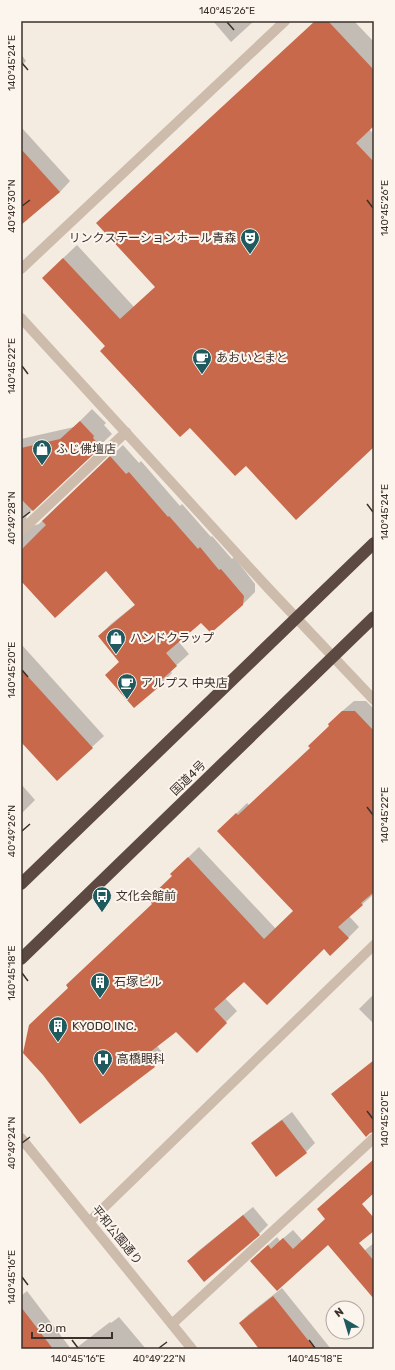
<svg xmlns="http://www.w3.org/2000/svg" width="395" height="1370" font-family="Rubik,'Noto Sans JP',sans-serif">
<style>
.shadow{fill:#0003}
.building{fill:#c8694b}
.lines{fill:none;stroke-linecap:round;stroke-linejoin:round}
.minor{stroke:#cdbbac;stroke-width:10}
.highway{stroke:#5c4a42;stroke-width:12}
.ticks{fill:none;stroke:#3b302b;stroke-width:1.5}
.labels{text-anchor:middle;stroke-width:4;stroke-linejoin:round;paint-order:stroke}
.poi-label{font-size:12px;fill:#3b302b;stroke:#fbf5ee;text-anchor:start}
.street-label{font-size:12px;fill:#3b302b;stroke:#fbf5ee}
.neatline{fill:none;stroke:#3b302b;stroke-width:1.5}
.ticks-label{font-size:10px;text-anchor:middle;fill:#3b302b}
</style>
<rect width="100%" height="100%" fill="#f4ebe1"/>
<g class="shadow">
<polygon points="213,21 254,21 231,42"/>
<polygon points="315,21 354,21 374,42 374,124 369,129 374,134 374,446 246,465 190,426 117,346 57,264 77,245 134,307 156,287"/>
<polygon points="21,54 26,61 21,66"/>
<polygon points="21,127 70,181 60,192 21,223"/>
<polygon points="92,409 106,423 104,425 112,434 28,514 26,517 28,523 32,526 39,524 123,445 139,463 141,461 180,506 182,504 211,537 212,536 232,559 234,557 255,584 255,592 243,604 201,621 178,641 189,654 170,671 172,673 160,685 134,707 120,662 99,636 111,624 136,604 106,570 21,578 21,550 23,548 21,546 21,439 74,427"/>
<polygon points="21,644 104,736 92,747 21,741"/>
<polygon points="354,701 366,701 374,709 374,894 349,916 359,927 348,938 245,981 225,998 237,1011 197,1051 176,1030 157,1046 165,1056 154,1067 70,987 153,904 173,876 171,874 199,847 276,929 294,911 219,831 247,803 249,805 311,748 340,713"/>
<polygon points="21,784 35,800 21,814"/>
<polygon points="374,994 374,1024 359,1009"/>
<polygon points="292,1112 315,1143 306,1152 276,1175 252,1144 261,1135"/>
<polygon points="253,1207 268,1225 259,1234 189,1261 197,1252"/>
<polygon points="293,1230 310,1249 260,1252 277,1237 280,1241"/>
<polygon points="374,1243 374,1298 356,1257"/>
<polygon points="282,1288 331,1349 260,1349 240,1323 249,1314"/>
<polygon points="27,1291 71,1349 21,1349 21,1296"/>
<polygon points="119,1317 146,1349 75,1349 110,1322 111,1323"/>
</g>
<g class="building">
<polygon points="315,21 328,21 374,70 374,126 356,143 374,162 374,447 296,520 246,466 235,476 190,428 180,437 100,351 105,346 42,278 63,258 120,319 155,287 96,223"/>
<polygon points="21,149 60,192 21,225"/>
<polygon points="80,421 94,436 93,438 101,447 33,511 21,499 21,448 60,439"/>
<polygon points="110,456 126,474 129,472 168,517 169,516 198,549 200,547 219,570 221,569 244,596 243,605 211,633 201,623 166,653 177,666 158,683 160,686 134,708 105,675 119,662 98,636 135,605 106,571 55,618 21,581 21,550 46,525 42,521"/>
<polygon points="21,669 93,748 57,781 21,742"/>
<polygon points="342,711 355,711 374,731 374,892 361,903 363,905 338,927 349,938 330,956 324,949 267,1005 244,982 214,1009 227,1023 197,1053 176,1032 145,1056 155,1067 80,1124 43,1075 23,1053 29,1025 68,988 66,985 152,904 148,899 172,876 170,874 188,857 264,939 293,911 217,831 236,813 238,815 310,748 308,746 329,726 328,724"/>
<polygon points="374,1060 374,1132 370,1133 366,1137 331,1094"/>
<polygon points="282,1120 307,1153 276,1177 251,1143"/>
<polygon points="374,1159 374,1193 362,1204 374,1218 374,1231 359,1243 374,1261 374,1299 328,1245 277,1291 250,1261 268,1245 271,1249 283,1238 293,1249 325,1219 317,1209"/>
<polygon points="243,1215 260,1235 204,1282 187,1261"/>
<polygon points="273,1296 315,1349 259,1349 239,1323"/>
<polygon points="21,1307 53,1349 21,1349"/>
</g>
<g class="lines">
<g class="minor">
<polyline points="21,269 285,21"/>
<polyline points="21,318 269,589 374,700"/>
<polyline points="21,531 126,432"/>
<polyline points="21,1138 192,1349"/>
<polyline points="89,1222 374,945"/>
<polyline points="172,1324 374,1138"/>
</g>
<g class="highway">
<polyline points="21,884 374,543"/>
<polyline points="21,959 374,617"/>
</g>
</g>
<path class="ticks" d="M227,22L234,30M22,63L28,70M367,200L373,208M22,206L30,200M22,366L28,374M367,504L373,512M22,518L30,512M22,670L28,677M367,807L373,815M22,831L30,824M22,973L28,981M367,1111L373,1119M22,1143L30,1137M22,1277L28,1285M72,1340L78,1348M309,1340L315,1348M159,1348L167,1342"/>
<defs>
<symbol id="theatre-pin" viewBox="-11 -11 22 30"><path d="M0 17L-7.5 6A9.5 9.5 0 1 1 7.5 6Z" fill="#1f5a5e" stroke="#fbf5ee"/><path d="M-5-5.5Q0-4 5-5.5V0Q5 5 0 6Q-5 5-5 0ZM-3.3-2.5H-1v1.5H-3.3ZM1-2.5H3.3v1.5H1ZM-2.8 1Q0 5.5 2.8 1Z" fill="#fff"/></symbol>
<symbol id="cafe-pin" viewBox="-11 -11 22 30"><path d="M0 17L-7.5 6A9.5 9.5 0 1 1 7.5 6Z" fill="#1f5a5e" stroke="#fbf5ee"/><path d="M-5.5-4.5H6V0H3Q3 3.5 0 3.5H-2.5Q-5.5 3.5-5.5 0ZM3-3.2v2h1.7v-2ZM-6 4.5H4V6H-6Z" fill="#fff"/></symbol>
<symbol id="shop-pin" viewBox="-11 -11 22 30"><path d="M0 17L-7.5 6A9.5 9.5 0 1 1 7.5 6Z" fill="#1f5a5e" stroke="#fbf5ee"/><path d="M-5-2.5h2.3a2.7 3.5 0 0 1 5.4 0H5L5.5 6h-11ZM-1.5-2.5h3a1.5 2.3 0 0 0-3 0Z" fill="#fff"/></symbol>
<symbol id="bus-pin" viewBox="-11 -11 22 30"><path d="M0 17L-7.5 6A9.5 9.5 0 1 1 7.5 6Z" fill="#1f5a5e" stroke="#fbf5ee"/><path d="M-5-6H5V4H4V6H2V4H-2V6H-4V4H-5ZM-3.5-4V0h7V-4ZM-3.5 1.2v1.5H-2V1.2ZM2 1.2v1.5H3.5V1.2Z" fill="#fff"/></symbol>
<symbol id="building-pin" viewBox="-11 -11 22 30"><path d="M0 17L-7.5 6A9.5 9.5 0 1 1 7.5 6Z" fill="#1f5a5e" stroke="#fbf5ee"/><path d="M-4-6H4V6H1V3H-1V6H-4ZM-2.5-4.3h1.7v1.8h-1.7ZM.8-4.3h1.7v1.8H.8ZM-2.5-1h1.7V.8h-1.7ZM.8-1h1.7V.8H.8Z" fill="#fff"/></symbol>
<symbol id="hospital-pin" viewBox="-11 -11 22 30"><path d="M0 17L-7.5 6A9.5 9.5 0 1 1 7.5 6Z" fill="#1f5a5e" stroke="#fbf5ee"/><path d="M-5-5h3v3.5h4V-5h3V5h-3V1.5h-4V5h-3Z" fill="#fff"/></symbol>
</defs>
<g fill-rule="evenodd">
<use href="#theatre-pin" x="239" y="227" width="22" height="30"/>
<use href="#cafe-pin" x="191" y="347" width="22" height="30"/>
<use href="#shop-pin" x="31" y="438" width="22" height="30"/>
<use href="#shop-pin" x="105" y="627" width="22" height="30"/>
<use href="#cafe-pin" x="116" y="672" width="22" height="30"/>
<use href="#bus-pin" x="91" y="885" width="22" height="30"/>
<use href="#building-pin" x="89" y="971" width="22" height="30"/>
<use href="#building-pin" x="47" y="1015" width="22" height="30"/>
<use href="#hospital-pin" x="92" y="1048" width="22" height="30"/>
</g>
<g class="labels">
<g class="poi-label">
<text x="236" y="242" text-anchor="end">リンクステーションホール青森</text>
<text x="216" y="362">あおいとまと</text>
<text x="56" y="453">ふじ佛壇店</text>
<text x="130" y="642">ハンドクラップ</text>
<text x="141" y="687">アルプス 中央店</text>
<text x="116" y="900">文化会館前</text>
<text x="114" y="986">石塚ビル</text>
<text x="72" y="1030">KYODO INC.</text>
<text x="117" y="1063">高橋眼科</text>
</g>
<g class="street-label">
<text transform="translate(188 778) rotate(-44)" y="4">国道4号</text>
<text transform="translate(117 1235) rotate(51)" y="4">平和公園通り</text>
</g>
</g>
<rect width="395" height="1370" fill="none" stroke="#fbf5ee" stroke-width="44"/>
<g transform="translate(345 1320) rotate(322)"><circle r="19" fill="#fbf5ee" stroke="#aea6a0"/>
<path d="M0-3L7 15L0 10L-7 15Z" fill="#1f5a5e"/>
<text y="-6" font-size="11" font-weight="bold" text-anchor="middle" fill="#3b302b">N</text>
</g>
<path d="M32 1332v6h80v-6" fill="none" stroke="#3b302b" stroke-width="2"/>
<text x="38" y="1332" font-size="12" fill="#3b302b" stroke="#fbf5ee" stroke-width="3" paint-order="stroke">20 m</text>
<rect x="22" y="22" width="351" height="1326" class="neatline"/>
<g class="ticks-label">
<text x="227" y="14">140°45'26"E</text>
<text transform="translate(11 63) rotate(-90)" y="4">140°45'24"E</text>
<text transform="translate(11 206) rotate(-90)" y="4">40°49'30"N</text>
<text transform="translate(384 208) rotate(-90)" y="4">140°45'26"E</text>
<text transform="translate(11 366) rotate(-90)" y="4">140°45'22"E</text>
<text transform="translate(384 512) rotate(-90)" y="4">140°45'24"E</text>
<text transform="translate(11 518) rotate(-90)" y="4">40°49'28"N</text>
<text transform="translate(11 670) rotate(-90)" y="4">140°45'20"E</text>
<text transform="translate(384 815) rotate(-90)" y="4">140°45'22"E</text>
<text transform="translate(11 831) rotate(-90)" y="4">40°49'26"N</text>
<text transform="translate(11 973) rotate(-90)" y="4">140°45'18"E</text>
<text transform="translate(384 1119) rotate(-90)" y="4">140°45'20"E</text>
<text transform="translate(11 1143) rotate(-90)" y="4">40°49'24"N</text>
<text transform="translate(11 1277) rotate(-90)" y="4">140°45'16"E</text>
<text x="78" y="1362">140°45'16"E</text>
<text x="159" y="1362">40°49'22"N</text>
<text x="315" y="1362">140°45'18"E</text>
</g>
</svg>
